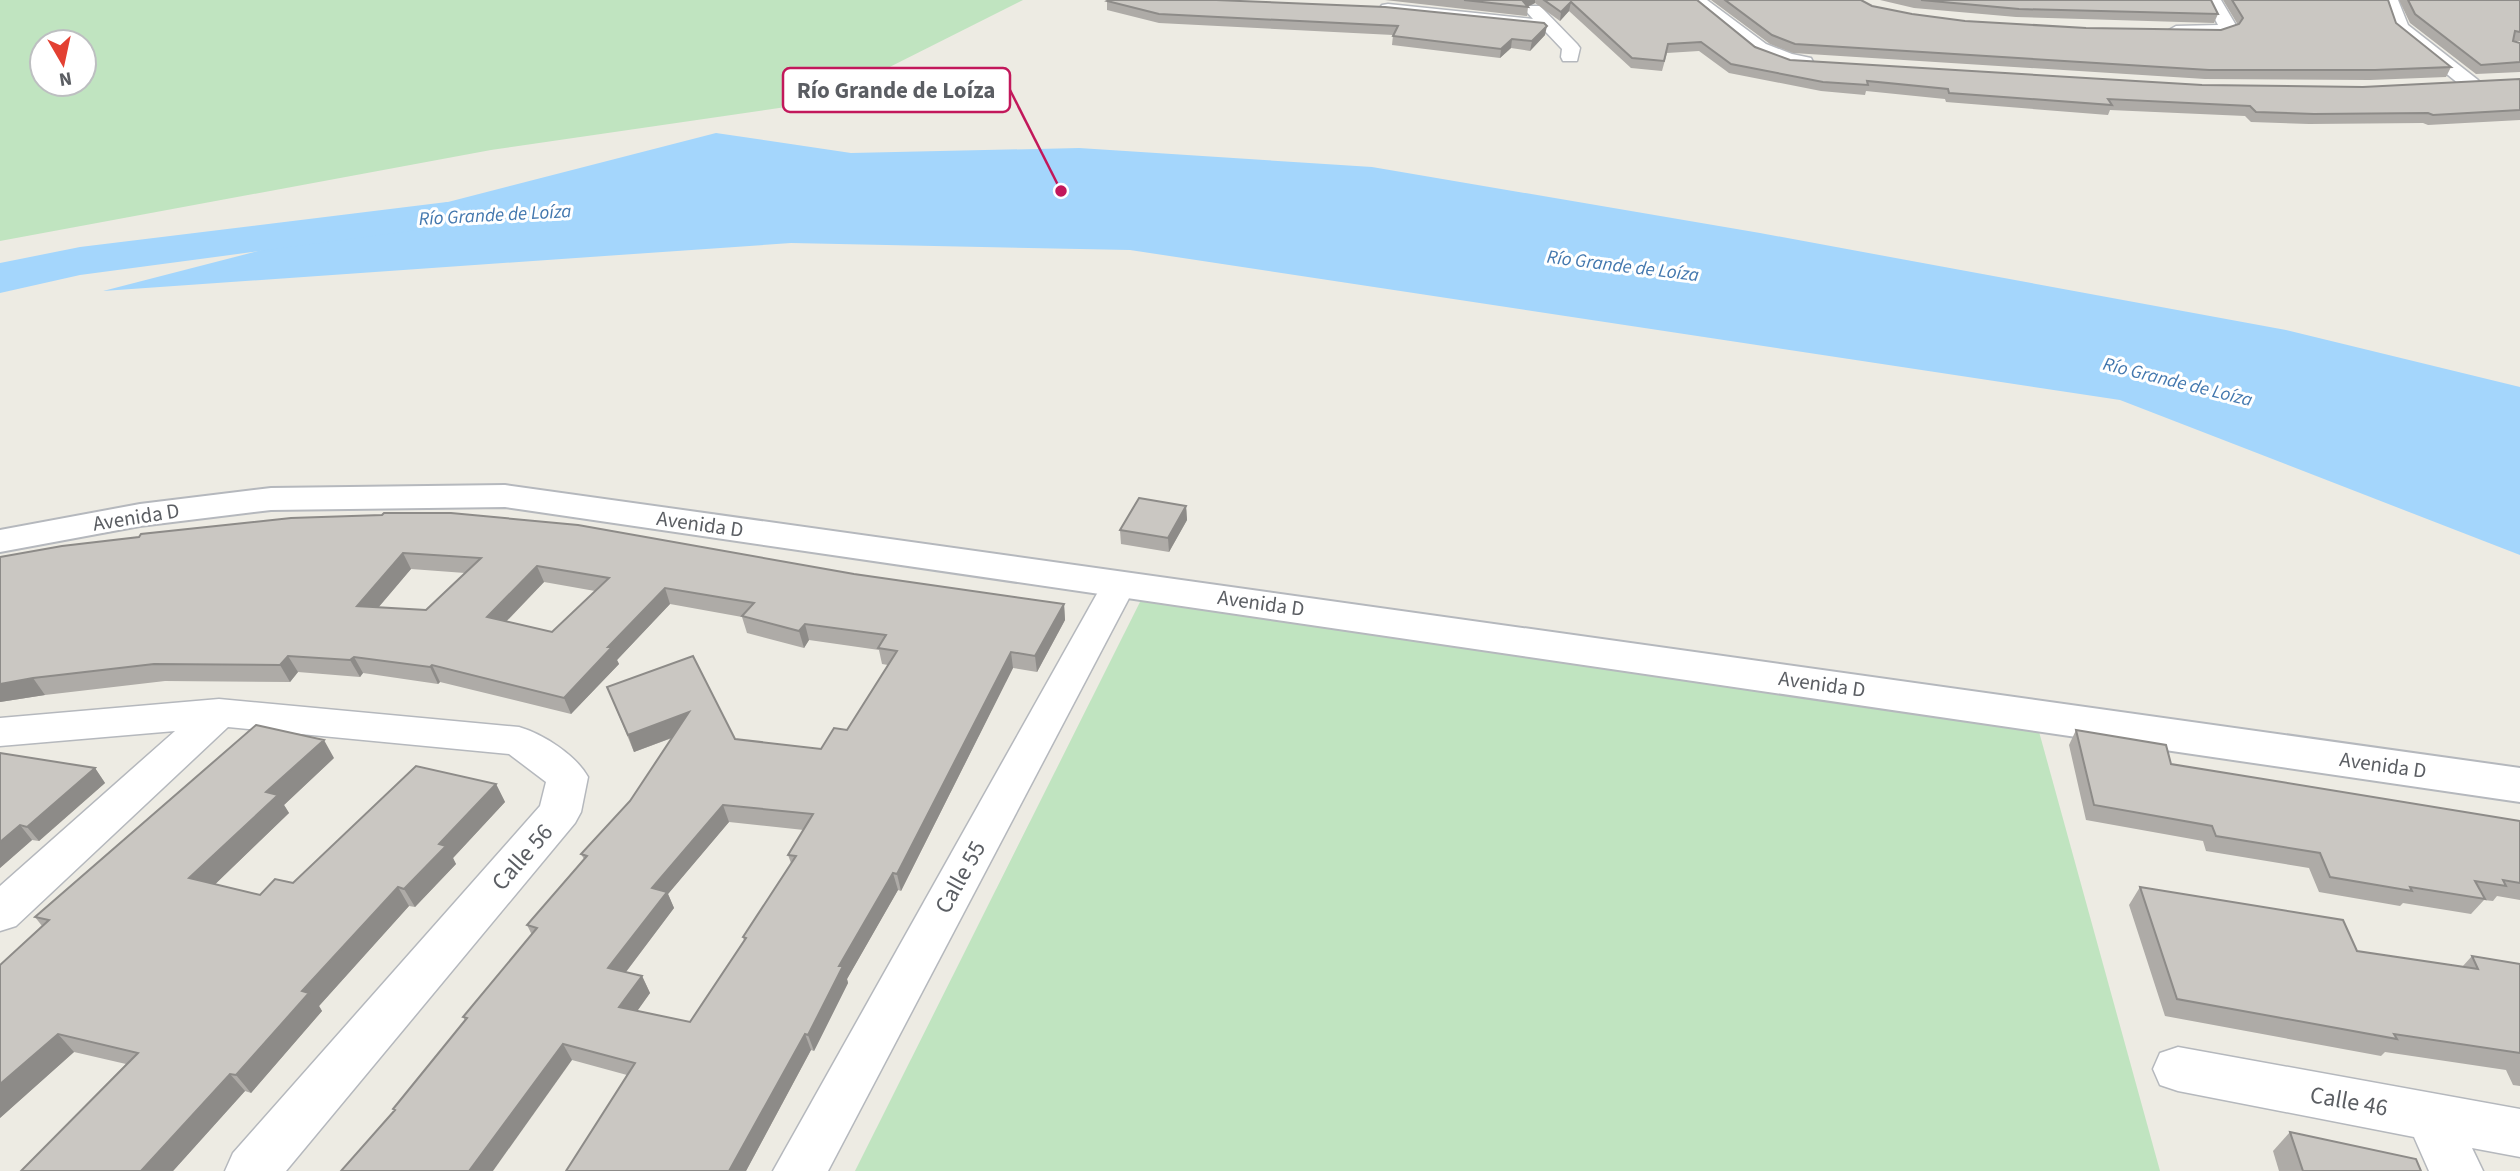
<svg xmlns="http://www.w3.org/2000/svg" width="2520" height="1171" font-family="'Source Sans 3',sans-serif">
<style>
.green{fill:#c0e4c0;fill-rule:evenodd}
.water{fill:#a4d6fc}
.lines{fill:none;stroke-linecap:round;stroke-linejoin:round}
.river{fill:#a4d6fc;fill-rule:evenodd}
.minor-casing{stroke:#b5b8bd;stroke-width:3}
.tertiary-casing{stroke:#b5b8bd;stroke-width:4}
.minor{fill:#fff;fill-rule:evenodd}
.tertiary{fill:#fff;fill-rule:evenodd}
.wall{fill:#aeaba7;fill-rule:evenodd}
.shaded-wall{fill:#8d8b88}
.building{fill:#cac7c2;stroke:#8d8b88;stroke-width:2;fill-rule:evenodd}
.labels{text-anchor:middle;stroke-width:6;stroke-linejoin:round;paint-order:stroke}
.far-water-label{font-size:19px;font-style:italic;fill:#4277ae;stroke:#fff}
.street-label{font-size:21px;fill:#5b5e63;stroke:#fff}
.near-street-label{font-size:24px;fill:#5b5e63;stroke:#fff}
.leader{fill:none;stroke:#c2185b;stroke-width:2.5}
.callout-dot{fill:#c2185b;stroke:#fff;stroke-width:2.5}
.callout{fill:#fff;stroke:#c2185b;stroke-width:2.5}
.callout-label{font-size:23px;text-anchor:middle;font-weight:bold;fill:#5b5e63}
</style>
<rect width="100%" height="100%" fill="#edebe3"/>
<g class="green">
<path d="M0,0H1023L820,102L491,150L0,241ZM84,42V84H42V42Z"/>
<polygon points="1141,600 2038,728 2160,1171 855,1171"/>
</g>
<polygon class="water" points="716,133 851,153 1079,148 1372,167 1760,233 2286,330 2520,387 2520,555 2120,400 1130,250 791,243 103,291"/>
<g class="lines">
<polygon class="river" points="447,202 463,206 469,215 463,224 80,275 0,293 0,263 80,247"/>
<defs>
<g id="minor">
<polygon points="1688,0 1707,0 1766,44 1792,54 1811,58 1813,62 1804,68 1782,63 1753,52"/>
<path d="M2205,0H2221L2237,27C2224,41 2187,39 2170,35L2167,31L2176,26L2218,25Z"/>
<polygon points="2382,0 2398,0 2408,25 2478,80 2481,84 2478,88 2464,88 2394,31"/>
<polygon points="1388,4 1533,19 1525,10 1528,6 1540,6 1577,44 1580,48 1577,61 1563,61 1561,57 1562,49 1544,30 1382,13 1379,9 1382,5"/>
<polygon points="1120,572 1132,575 1137,583 828,1171 773,1171 1103,583 1108,575"/>
<path d="M219,699L519,727C543,734 576,755 588,777L581,812L575,823L286,1171H225L233,1153L540,806L546,782L509,754L228,727L16,926L0,931V886L175,731L0,746V718Z"/>
<polygon points="2178,1047 2520,1109 2520,1157 2472,1148 2483,1171 2429,1171 2414,1137 2178,1091 2160,1085 2153,1069 2160,1053"/>
</g>
<polygon id="tertiary" points="505,485 2520,768 2520,802 505,507 271,510 140,526 0,552 0,530 140,504 271,488"/>
</defs>
<use href="#minor" class="minor-casing"/>
<use href="#tertiary" class="tertiary-casing"/>
<use href="#minor" class="minor"/>
<use href="#tertiary" class="tertiary"/>
</g>
<g class="wall">
<polygon points="1360,0 1698,0 1755,47 1790,60 2202,85 2363,87 2520,79 2520,120 2428,125 2423,123 2309,124 2251,122 2245,116 2110,110 2108,115 1946,102 1945,99 1866,91 1865,95 1821,91 1729,73 1699,51 1667,53 1662,71 1631,68 1569,11 1560,21 1535,3 1528,7 1527,16 1385,0"/>
<polygon points="1711,0 1861,0 1872,6 1912,14 1965,21 2086,28 2221,30 2238,25 2223,0 2388,0 2396,23 2451,67 2446,77 2370,80 2205,79 1793,53 1770,44"/>
<polygon points="1880,0 2211,0 2218,14 2214,23 2016,17 1914,8"/>
<polygon points="2399,0 2520,0 2520,41 2513,41 2520,43 2520,72 2476,74 2410,23"/>
<polygon points="1107,1 1545,35 1530,51 1511,48 1500,58 1392,45 1393,35 1159,23 1107,10"/>
<polygon points="1186,506 1187,520 1169,552 1121,544 1120,530"/>
<path d="M139,537L854,574L1064,604L1065,620L1037,672L1013,668L901,891L898,890L847,979L848,983L814,1051L811,1050L746,1171H566L627,1075L572,1060L394,1111L393,1109L465,1020L463,1017L532,935L527,925L584,859L581,854L630,801L672,738L634,752L607,687L735,739L821,749L847,730L888,665L882,664L879,650L809,640L804,648L747,633L742,617L670,604L617,660L619,664L571,714L440,682L438,684L363,673L360,677L298,672L290,682L165,681L45,695L0,702ZM411,569L465,573L426,610L378,608ZM544,582L595,591L552,632L506,622ZM729,822L804,830L788,855L791,863L743,937L744,941L690,1022L637,1011L650,993L642,976L626,972L674,908L668,894Z"/>
<polygon points="2076,730 2171,764 2520,821 2520,900 2497,896 2493,901 2484,900 2471,914 2403,903 2400,906 2319,892 2309,868 2206,851 2203,841 2086,820 2069,745"/>
<polygon points="0,753 95,768 105,783 39,841 32,840 0,868"/>
<polygon points="334,758 284,805 289,813 215,884 260,895 293,883 496,784 505,802 453,858 456,864 415,907 409,906 319,1006 322,1011 251,1093 245,1091 173,1171 21,1171 126,1064 74,1052 0,1118 42,926 35,917"/>
<polygon points="2140,887 2357,951 2462,967 2472,956 2520,964 2520,1086 2513,1085 2506,1070 2385,1052 2381,1056 2165,1016 2129,905"/>
<polygon points="2290,1132 2421,1171 2279,1171 2273,1151"/>
</g>
<g class="shaded-wall">
<polygon points="1525,0 1535,0 1535,3 1527,7 1523,1"/>
<polygon points="1571,2 1569,11 1560,21 1561,12"/>
<polygon points="1547,26 1545,35 1530,51 1532,41"/>
<polygon points="1512,39 1511,48 1500,58 1501,49"/>
<polygon points="1186,506 1187,520 1169,552 1168,538"/>
<polygon points="403,553 411,569 365,623 357,606"/>
<polygon points="537,566 544,582 494,634 487,617"/>
<polygon points="665,588 670,604 617,660 619,664 571,714 564,698 608,647"/>
<polygon points="1064,604 1065,620 1037,672 1035,656"/>
<polygon points="805,624 809,640 804,648 799,631"/>
<polygon points="1011,652 1013,668 901,891 897,874"/>
<polygon points="288,656 298,672 290,682 280,665"/>
<polygon points="354,657 363,673 360,677 350,660"/>
<polygon points="432,665 440,682 438,684 430,667"/>
<polygon points="33,678 45,695 0,702 0,684"/>
<polygon points="689,712 695,729 634,752 628,735"/>
<polygon points="324,740 334,758 284,805 289,813 203,896 189,878 266,792"/>
<polygon points="95,768 105,783 39,841 27,827"/>
<polygon points="496,784 505,802 453,858 456,864 415,907 404,889 439,844"/>
<polygon points="723,805 729,822 668,894 674,908 616,985 608,968 652,888"/>
<polygon points="20,825 32,840 0,868 0,842"/>
<polygon points="893,873 898,890 847,979 848,983 814,1051 808,1035 839,966"/>
<polygon points="398,887 409,906 319,1006 322,1011 251,1093 236,1075 302,991"/>
<polygon points="642,976 650,993 628,1024 619,1007"/>
<polygon points="58,1034 74,1052 0,1118 0,1084"/>
<polygon points="805,1034 811,1050 746,1171 729,1171"/>
<polygon points="563,1044 572,1060 493,1171 469,1171"/>
<polygon points="230,1074 245,1091 173,1171 141,1171"/>
</g>
<g class="building">
<polygon points="1109,0 1216,0 1385,7 1544,23 1547,26 1532,41 1512,39 1501,49 1393,36 1398,26 1159,14 1107,1"/>
<polygon points="1464,0 1525,0 1523,1 1528,7"/>
<polygon points="1544,0 1697,0 1755,47 1790,60 2202,85 2363,87 2520,79 2520,110 2433,115 2428,113 2314,114 2256,112 2250,106 2108,99 2112,105 1949,93 1948,89 1867,81 1868,85 1823,82 1731,64 1701,42 1668,44 1664,61 1632,58 1571,2 1561,12"/>
<polygon points="1725,0 1861,0 1872,6 1912,14 1965,21 2086,28 2221,30 2239,24 2243,18 2232,0 2388,0 2396,23 2451,67 2375,70 2209,70 1795,44 1772,35"/>
<polygon points="1921,0 2211,0 2218,14 2019,9"/>
<polygon points="2408,0 2520,0 2520,32 2515,31 2513,41 2520,43 2520,62 2481,65 2415,14"/>
<polygon points="1139,498 1186,506 1168,538 1120,530"/>
<path d="M384,513H451L578,525L854,574L1064,604L1035,656L1011,652L897,874L893,873L839,966H843L808,1035L805,1034L729,1171H566L635,1063L563,1044L469,1171H341L395,1110L393,1109L467,1018L463,1017L537,928L527,925L587,856L581,854L630,801L689,712L628,735L607,687L693,656L735,739L821,749L834,728L847,730L897,651L878,648L886,635L805,624L799,631L742,616L754,603L665,588L608,647H612L564,698L432,665L430,667L354,657L350,660L288,656L280,665L154,664L33,678L0,684V557L62,546L139,537L141,534L291,518L382,515ZM403,553L481,558L426,610L357,606ZM537,566L609,578L552,632L487,617ZM723,805L813,814L788,855L796,856L743,937L746,938L690,1022L619,1007L642,976L608,968L667,892L652,888Z"/>
<polygon points="256,725 324,740 266,792 278,795 189,878 260,895 275,879 293,883 416,766 496,784 439,844 446,846 404,889 398,887 302,991 309,993 236,1075 230,1074 141,1171 21,1171 138,1053 58,1034 0,1084 0,965 49,920 35,917"/>
<polygon points="2076,730 2166,745 2171,764 2520,821 2520,883 2503,880 2506,886 2475,881 2485,899 2410,887 2412,891 2330,877 2320,853 2216,836 2212,826 2094,805"/>
<polygon points="0,753 95,768 27,827 20,825 0,842"/>
<polygon points="2140,887 2343,920 2357,951 2478,969 2472,956 2520,964 2520,1053 2394,1034 2397,1039 2177,999"/>
<polygon points="2290,1132 2416,1159 2421,1171 2303,1171"/>
</g>
<g class="labels">
<g class="far-water-label">
<text transform="translate(495 214) rotate(-3)" y="7">Río Grande de Loíza</text>
<text transform="translate(1623 265) rotate(7)" y="7">Río Grande de Loíza</text>
<text transform="translate(2178 381) rotate(14)" y="7">Río Grande de Loíza</text>
</g>
<g class="street-label">
<text transform="translate(136 517) rotate(-9)" y="7">Avenida D</text>
<text transform="translate(700 524) rotate(8)" y="7">Avenida D</text>
<text transform="translate(1261 603) rotate(8)" y="7">Avenida D</text>
<text transform="translate(1822 684) rotate(8)" y="7">Avenida D</text>
<text transform="translate(2383 765) rotate(8)" y="7">Avenida D</text>
</g>
<g class="near-street-label">
<text transform="translate(522 857) rotate(-49)" y="8">Calle 56</text>
<text transform="translate(960 877) rotate(-61)" y="8">Calle 55</text>
<text transform="translate(2349 1101) rotate(10)" y="8">Calle 46</text>
</g>
</g>
<path class="leader" d="M1061 191L1010 90"/>
<circle class="callout-dot" cx="1061" cy="191" r="7"/>
<rect class="callout" x="783" y="68" width="227" height="44" rx="7"/>
<g class="callout-label">
<text x="896" y="98">Río Grande de Loíza</text>
</g>
<g transform="translate(63 63) rotate(171)"><circle r="33" fill="#ffffff" stroke="#bdbfc1" stroke-width="2"/>
<path d="M0-5L12 26L0 18L-12 26Z" fill="#e34032"/>
<text y="-10" font-size="19" font-weight="bold" text-anchor="middle" fill="#5b5e63">N</text>
</g>
</svg>
